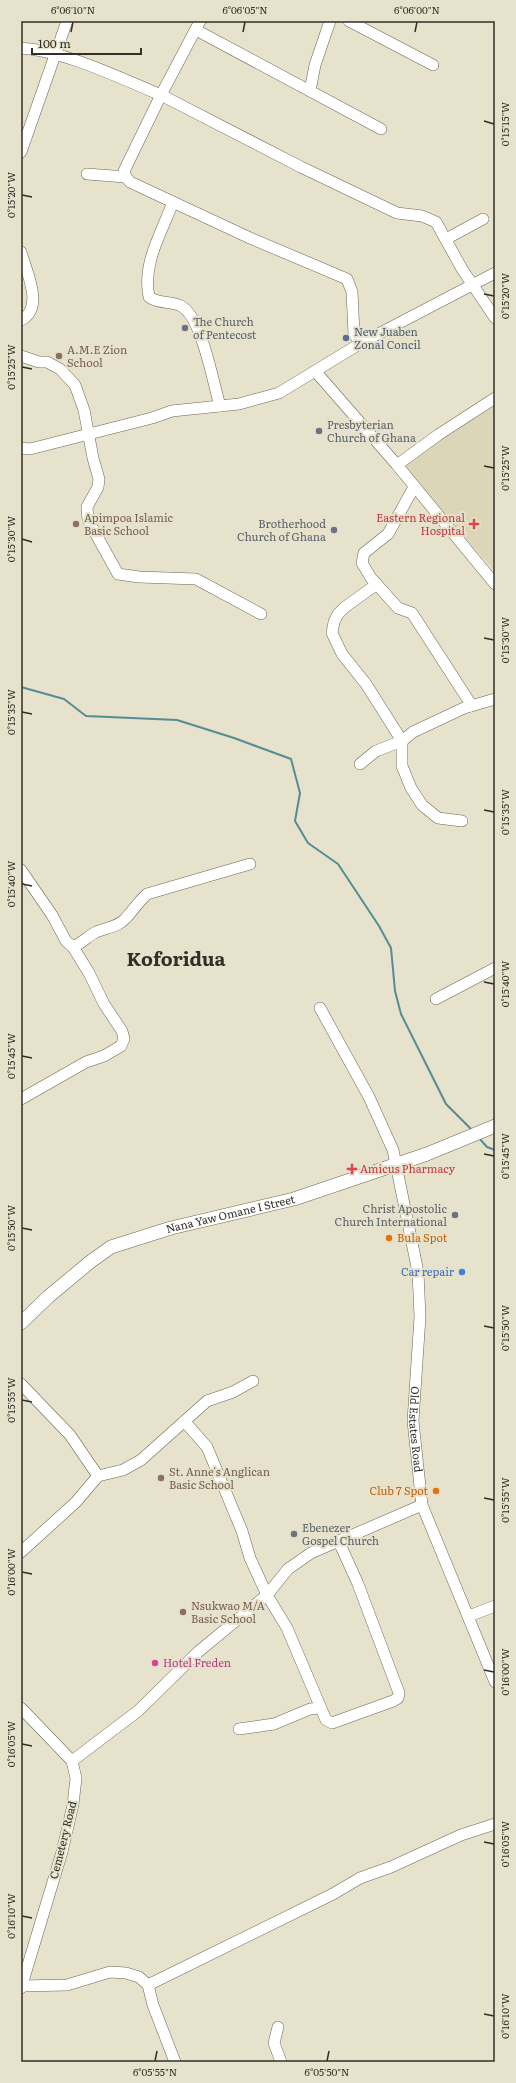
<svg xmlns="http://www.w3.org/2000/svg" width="516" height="2083" font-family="Literata,serif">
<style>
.built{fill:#dcd6b9}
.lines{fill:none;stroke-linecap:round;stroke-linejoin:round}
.stream{stroke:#548d96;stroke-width:2}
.minor-casing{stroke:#6a6753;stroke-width:12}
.major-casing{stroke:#6a6753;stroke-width:14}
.minor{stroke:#fff;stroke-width:11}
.major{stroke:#fff;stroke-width:13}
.ticks{fill:none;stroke:#312f27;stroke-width:1.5}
.worship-dot{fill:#6b7280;stroke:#e6e2cc;stroke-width:1.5}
.service-dot{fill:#5c6f8a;stroke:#e6e2cc;stroke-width:1.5}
.education-dot{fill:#8d6e63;stroke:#e6e2cc;stroke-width:1.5}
.health-dot{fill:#e0444e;stroke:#e6e2cc;stroke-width:1.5}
.food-dot{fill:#e8710a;stroke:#e6e2cc;stroke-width:1.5}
.shop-dot{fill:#3f7fe0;stroke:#e6e2cc;stroke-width:1.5}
.hotel-dot{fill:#d1479c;stroke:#e6e2cc;stroke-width:1.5}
.labels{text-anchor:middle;stroke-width:4;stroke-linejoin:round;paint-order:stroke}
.worship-label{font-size:11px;fill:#5b616d;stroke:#e6e2cc;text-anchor:start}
.service-label{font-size:11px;fill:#4e5e75;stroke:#e6e2cc;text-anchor:start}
.education-label{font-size:11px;fill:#785e54;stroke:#e6e2cc;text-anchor:start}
.health-label{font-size:11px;fill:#be3a42;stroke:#e6e2cc;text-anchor:end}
.street-label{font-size:11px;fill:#312f27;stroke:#e6e2cc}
.food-label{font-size:11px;fill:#c56008;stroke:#e6e2cc;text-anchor:start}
.shop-label{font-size:11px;fill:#366cbe;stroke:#e6e2cc;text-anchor:end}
.hotel-label{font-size:11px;fill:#b23c85;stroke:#e6e2cc;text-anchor:start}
.town-label{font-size:19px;font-weight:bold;fill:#312f27;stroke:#e6e2cc}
.neatline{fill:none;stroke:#312f27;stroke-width:1.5}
.ticks-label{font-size:10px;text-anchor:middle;fill:#312f27}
</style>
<rect width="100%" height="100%" fill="#e6e2cc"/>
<polygon class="built" points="495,406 495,571 410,477 402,464"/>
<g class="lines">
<g class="stream">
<polyline points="21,687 64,699 86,716 177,720 234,738 291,759 300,793 295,821 308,843 338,864 379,926 391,948 395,991 401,1014 446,1104 472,1130"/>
<polyline points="479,1138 487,1147 495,1150"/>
</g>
<defs>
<g id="minor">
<polyline points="349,21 433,65"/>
<polyline points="196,30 381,129"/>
<path d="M21,48C65,51 120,78 161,95L200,21"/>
<polyline points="310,91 315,65 330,21"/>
<polyline points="21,152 67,21"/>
<polyline points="87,174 126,177"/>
<path d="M173,202C162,232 142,263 149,297C159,304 171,301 181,306C202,317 213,383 220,406"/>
<polyline points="446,239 483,219"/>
<path d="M21,252C26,271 45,308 21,320"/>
<polyline points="361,343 354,334 352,292 347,279 250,238 130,182 126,177 124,171 161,95 301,167 397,213 422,216 436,222 462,269 495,318"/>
<polyline points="21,356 39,362 47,362 60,369 75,385 84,410 93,458 99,479 98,487 87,507 88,520 118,574 139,577 196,579 261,614"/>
<polyline points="316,372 397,465 495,584"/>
<polyline points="21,448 30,449 152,418 172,411 239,404 279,393 361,343 495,273"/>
<polyline points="397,465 438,435 495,398"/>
<polyline points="414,487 388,534 364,553 362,563 371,578 398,608 412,613 472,706"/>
<polyline points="377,584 345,607 338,614 334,622 332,633 342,654 366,684 402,741 402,766 411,788 422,805 438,818 462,821"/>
<polyline points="360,764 376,751 402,741 413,732 464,708 495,699"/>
<polyline points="21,870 52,915 66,941 73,947 89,973 104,1004 122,1031 124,1039 121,1046 104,1056 86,1062 21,1099"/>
<path d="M73,947C82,943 88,936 96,932C105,928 118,927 125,919C134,910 136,904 147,894L250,864"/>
<polyline points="436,999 495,968"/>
<path id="s1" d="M320,1008L369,1097L393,1150L418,1272L420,1317L413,1421L422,1505L495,1682"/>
<polyline points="21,1384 70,1435 98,1476"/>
<polyline points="185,1422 207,1447 242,1531 250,1558 267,1595 287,1628 326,1720 332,1723 393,1701 398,1698 399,1693 358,1584 339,1542"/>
<polyline points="21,1552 76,1502 98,1476 123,1470 141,1460 207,1401 233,1392 253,1381"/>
<polyline points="469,1616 495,1606"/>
<polyline points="21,1708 72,1761 76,1778 73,1805 62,1852 21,1988"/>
<polyline points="239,1729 274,1724 310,1709 320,1708"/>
<polyline points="72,1761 138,1711 198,1652 267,1595 288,1569 311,1553 422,1505"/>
<polyline points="148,1985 333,1894 360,1878 391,1867 461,1835 495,1824"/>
<polyline points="21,1986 67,1985 110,1972 126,1973 139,1977 148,1985 153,2005 175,2062"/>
<polyline points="278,2027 274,2043 281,2062"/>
</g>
<g id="major">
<path id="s2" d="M21,1323L48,1297L90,1262L111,1247L171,1228L294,1199L427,1154L495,1126"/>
</g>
</defs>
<use href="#minor" class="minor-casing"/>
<use href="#major" class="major-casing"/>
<use href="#minor" class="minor"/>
<use href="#major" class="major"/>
</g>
<path class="ticks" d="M71,32L73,22M243,32L245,22M415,32L417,22M484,121L494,124M22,195L32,197M484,294L494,296M22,367L32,369M484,466L494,468M22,539L32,542M484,638L494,640M22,712L32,714M484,810L494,812M22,884L32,886M484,982L494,984M22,1056L32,1058M484,1154L494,1156M22,1228L32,1230M484,1326L494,1328M22,1400L32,1402M484,1498L494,1500M22,1572L32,1574M484,1670L494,1672M22,1744L32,1746M484,1842L494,1844M22,1916L32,1918M484,2014L494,2016M155,2061L157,2051M327,2061L329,2051"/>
<g class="worship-dot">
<circle cx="185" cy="328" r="4"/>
<circle cx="319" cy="431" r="4"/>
<circle cx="334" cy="530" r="4"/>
<circle cx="455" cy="1215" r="4"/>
<circle cx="294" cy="1534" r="4"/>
</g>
<circle class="service-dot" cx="346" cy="338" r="4"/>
<g class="education-dot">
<circle cx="59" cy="356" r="4"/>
<circle cx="76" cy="524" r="4"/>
<circle cx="161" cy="1478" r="4"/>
<circle cx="183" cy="1612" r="4"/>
</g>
<g class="health-dot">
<path d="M472 518h4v4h4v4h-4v4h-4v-4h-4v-4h4z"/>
<path d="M350 1163h4v4h4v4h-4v4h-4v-4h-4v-4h4z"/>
</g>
<g class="food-dot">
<circle cx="389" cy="1238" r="4"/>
<circle cx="436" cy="1491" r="4"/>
</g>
<circle class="shop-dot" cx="462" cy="1272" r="4"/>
<circle class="hotel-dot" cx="155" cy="1663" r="4"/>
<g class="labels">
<g class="worship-label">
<text x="193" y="326">The Church<tspan x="193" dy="13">of Pentecost</tspan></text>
<text x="327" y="429">Presbyterian<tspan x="327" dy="13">Church of Ghana</tspan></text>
<text x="326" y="528" text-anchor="end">Brotherhood<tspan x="326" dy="13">Church of Ghana</tspan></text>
<text x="447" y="1213" text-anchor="end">Christ Apostolic<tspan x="447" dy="13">Church International</tspan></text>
<text x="302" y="1532">Ebenezer<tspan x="302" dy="13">Gospel Church</tspan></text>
</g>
<g class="service-label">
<text x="354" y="336">New Juaben<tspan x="354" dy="13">Zonal Concil</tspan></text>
</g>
<g class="education-label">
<text x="67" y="354">A.M.E Zion<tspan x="67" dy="13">School</tspan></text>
<text x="84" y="522">Apimpoa Islamic<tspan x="84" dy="13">Basic School</tspan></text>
<text x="169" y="1476">St. Anne's Anglican<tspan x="169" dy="13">Basic School</tspan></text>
<text x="191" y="1610">Nsukwao M/A<tspan x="191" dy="13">Basic School</tspan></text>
</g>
<g class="health-label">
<text x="465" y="522">Eastern Regional<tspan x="465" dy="13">Hospital</tspan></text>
<text x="360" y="1173" text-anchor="start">Amicus Pharmacy</text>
</g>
<g class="street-label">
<text dy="4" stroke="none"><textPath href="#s2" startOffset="242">Nana Yaw Omane I Street</textPath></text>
<text dy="4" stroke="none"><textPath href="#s1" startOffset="442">Old Estates Road</textPath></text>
<text transform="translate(63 1840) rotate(-76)" y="4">Cemetery Road</text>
</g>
<g class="food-label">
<text x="397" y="1242">Bula Spot</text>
<text x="428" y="1495" text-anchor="end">Club 7 Spot</text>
</g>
<g class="shop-label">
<text x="454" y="1276">Car repair</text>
</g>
<g class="hotel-label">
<text x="163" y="1667">Hotel Freden</text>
</g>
<g class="town-label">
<text x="176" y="966">Koforidua</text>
</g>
</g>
<rect width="516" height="2083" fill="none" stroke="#e6e2cc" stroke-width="44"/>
<path d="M32 48v6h109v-6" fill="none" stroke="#312f27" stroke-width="2"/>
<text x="38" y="48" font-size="12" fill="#312f27" stroke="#e6e2cc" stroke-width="3" paint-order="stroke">100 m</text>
<rect x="22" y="22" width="472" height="2039" class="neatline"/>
<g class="ticks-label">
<text x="73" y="14">6°06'10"N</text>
<text x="245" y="14">6°06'05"N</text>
<text x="417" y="14">6°06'00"N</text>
<text transform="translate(505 124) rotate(-90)" y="4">0°15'15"W</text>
<text transform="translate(11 195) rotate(-90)" y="4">0°15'20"W</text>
<text transform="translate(505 296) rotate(-90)" y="4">0°15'20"W</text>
<text transform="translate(11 367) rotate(-90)" y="4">0°15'25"W</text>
<text transform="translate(505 468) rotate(-90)" y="4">0°15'25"W</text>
<text transform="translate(11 539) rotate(-90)" y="4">0°15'30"W</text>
<text transform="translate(505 640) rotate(-90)" y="4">0°15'30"W</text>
<text transform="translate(11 712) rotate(-90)" y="4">0°15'35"W</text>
<text transform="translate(505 812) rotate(-90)" y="4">0°15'35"W</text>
<text transform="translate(11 884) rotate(-90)" y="4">0°15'40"W</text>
<text transform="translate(505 984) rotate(-90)" y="4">0°15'40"W</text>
<text transform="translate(11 1056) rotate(-90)" y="4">0°15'45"W</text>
<text transform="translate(505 1156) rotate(-90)" y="4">0°15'45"W</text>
<text transform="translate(11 1228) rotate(-90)" y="4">0°15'50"W</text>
<text transform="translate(505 1328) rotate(-90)" y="4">0°15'50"W</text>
<text transform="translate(11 1400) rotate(-90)" y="4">0°15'55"W</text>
<text transform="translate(505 1500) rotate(-90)" y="4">0°15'55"W</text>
<text transform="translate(11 1572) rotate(-90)" y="4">0°16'00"W</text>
<text transform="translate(505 1672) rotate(-90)" y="4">0°16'00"W</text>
<text transform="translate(11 1744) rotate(-90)" y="4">0°16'05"W</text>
<text transform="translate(505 1844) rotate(-90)" y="4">0°16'05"W</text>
<text transform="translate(11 1916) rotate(-90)" y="4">0°16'10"W</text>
<text transform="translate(505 2016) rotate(-90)" y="4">0°16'10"W</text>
<text x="155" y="2076">6°05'55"N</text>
<text x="327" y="2076">6°05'50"N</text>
</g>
</svg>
